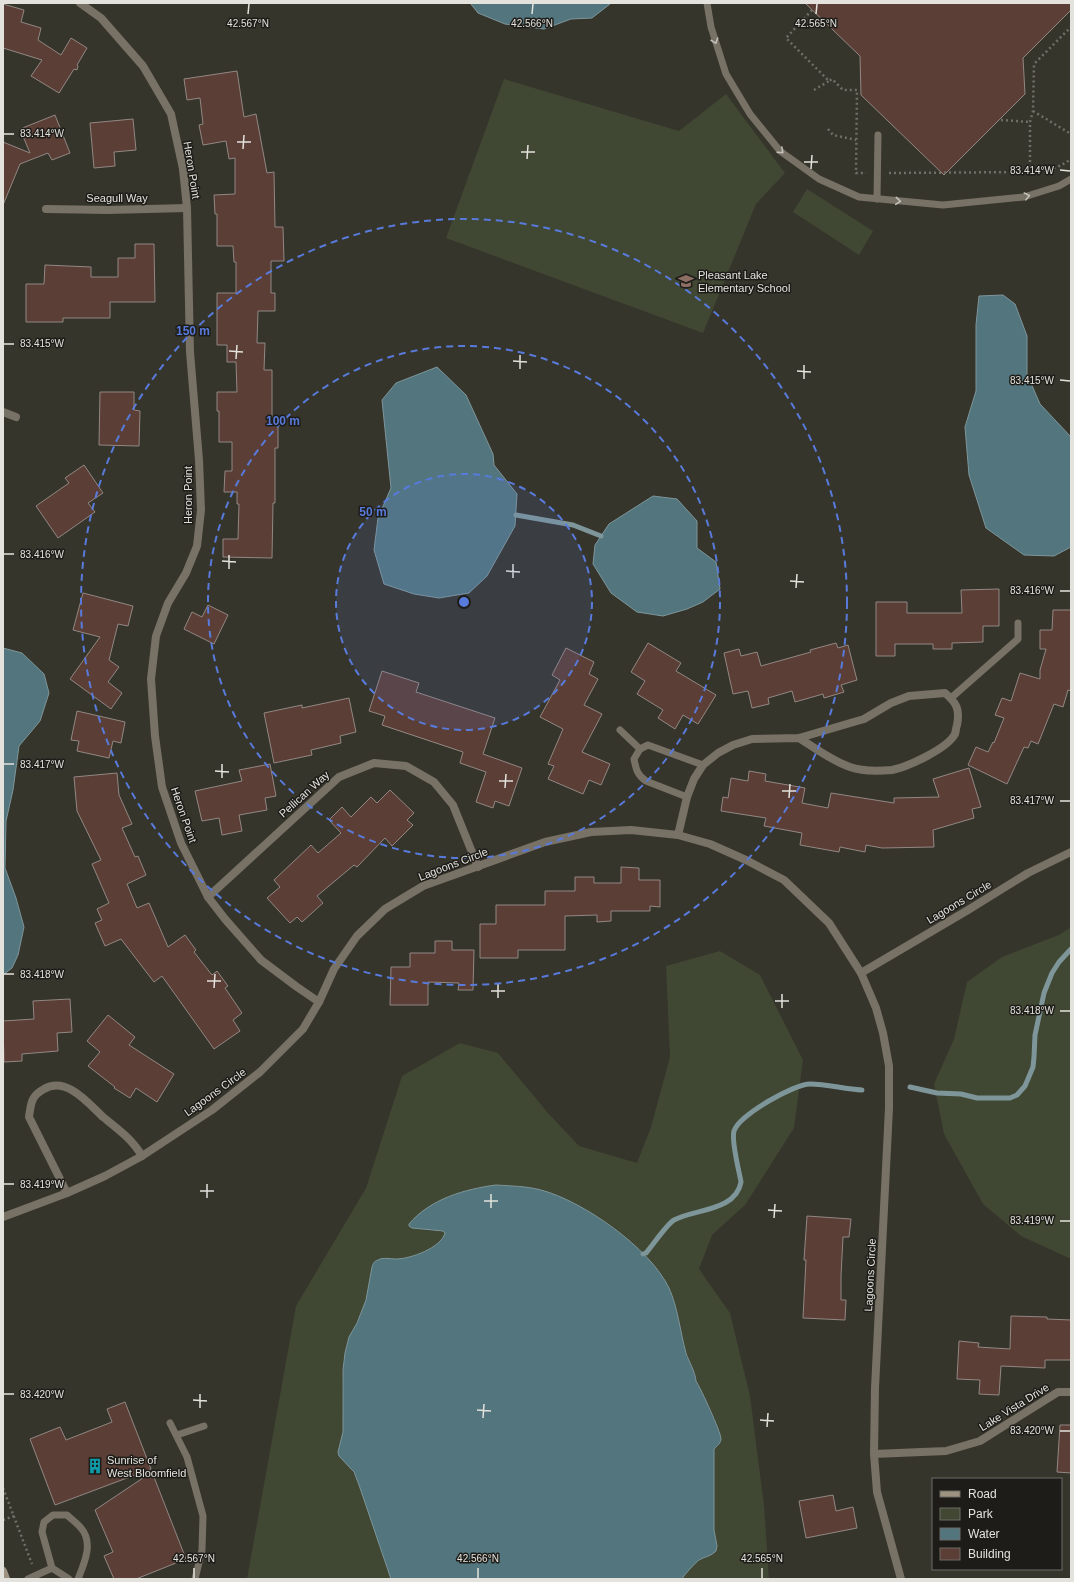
<svg xmlns="http://www.w3.org/2000/svg" width="1074" height="1582" font-family="Arial,sans-serif">
<style>
.green{fill:#404732}
.water{fill:#52757e;stroke:#7e969a}
.lines{fill:none;stroke-linecap:round;stroke-linejoin:round}
.stream{stroke:#7e969a;stroke-width:5}
.building{fill:#5b3f36;stroke:#928783}
.path{stroke:#706f67;stroke-width:2.5;stroke-dasharray:2 3;stroke-linecap:butt}
.lane{stroke:#787166;stroke-width:7}
.street{stroke:#787166;stroke-width:8}
.secondary{stroke:#9e9381;stroke-width:8}
.oneway{stroke:#c3c0b9}
.ticks{fill:none;stroke:#e3e2dd;stroke-width:1.5}
.ring{fill:none;stroke:#587ada;stroke-width:2;stroke-dasharray:7 5}
.labels{text-anchor:middle;stroke-width:3;stroke-linejoin:round;paint-order:stroke}
.street-label{font-size:11px;fill:#e3e2dd;stroke:#1d1c18}
.poi-label{font-size:11px;fill:#e3e2dd;stroke:#1d1c18;text-anchor:start}
.ticks-label{font-size:10px;text-anchor:middle;fill:#e3e2dd;stroke:#1d1c18;stroke-width:3;stroke-linejoin:round;paint-order:stroke}
.centre{fill:#587ada;stroke:#1d1c18;stroke-width:2}
.ring-label{font-size:12px;text-anchor:middle;font-weight:bold;fill:#587ada;stroke:#1d1c18;stroke-width:3;stroke-linejoin:round;paint-order:stroke}
</style>
<rect width="100%" height="100%" fill="#36352c"/>
<g class="green">
<polygon points="504,79 679,131 726,94 785,173 756,204 703,333 446,238"/>
<polygon points="807,189 873,231 859,255 793,212"/>
<polygon points="1071,927 1071,1259 1021,1236 983,1204 944,1134 934,1084 954,1039 967,982 1002,957 1059,935"/>
<path d="M720,951L760,975L803,1060L794,1128L745,1205L712,1235L699,1269L730,1313L750,1396L764,1505L769,1579H682L684,1574L699,1560L706,1558L717,1546L714,1530V1449L721,1442L715,1419L696,1381L695,1376L686,1352L675,1306L664,1278L650,1261L627,1239L575,1203L521,1186L496,1185L475,1188L450,1196L429,1207L409,1224L424,1230L443,1231L445,1233C441,1248 411,1258 397,1259C393,1259 389,1258 385,1259C380,1259 375,1264 372,1267C370,1278 369,1290 366,1300C360,1318 349,1334 345,1352C340,1378 343,1406 343,1432L342,1442L339,1448C345,1461 354,1472 359,1485L391,1579H247L296,1306L366,1188L402,1076L460,1043L498,1053L548,1113L579,1146L637,1163L651,1127L670,1057L666,966Z"/>
</g>
<g class="water">
<polygon points="470,3 609,3 610,4 592,18 571,19 544,29 505,24 478,13"/>
<polygon points="1003,295 1015,304 1027,336 1027,374 1040,404 1071,437 1071,547 1054,556 1024,555 986,528 969,475 965,427 976,391 976,325 979,296"/>
<polygon points="437,367 466,395 493,454 494,465 517,494 515,526 487,576 469,593 439,598 414,594 384,584 374,550 378,518 391,488 382,400 396,383"/>
<polygon points="653,496 677,499 697,521 697,548 716,562 720,589 703,602 687,609 663,616 637,612 611,593 593,564 595,545 609,524"/>
<polygon points="3,648 22,653 44,674 49,693 40,721 19,746 13,790 6,821 5,868 16,898 24,927 18,955 12,968 3,975"/>
<path d="M496,1185C511,1186 526,1186 541,1190C583,1201 650,1248 669,1288C678,1308 680,1331 686,1353C689,1362 695,1371 696,1381C701,1389 721,1432 721,1439C721,1443 717,1446 714,1449V1530L717,1546L716,1551C711,1556 705,1557 699,1560C695,1563 684,1575 682,1579H391L359,1485L354,1472L339,1456L338,1452L343,1432V1370L345,1353L349,1337L357,1323L366,1300L372,1267C373,1264 374,1261 378,1260C383,1257 391,1259 396,1259C410,1259 441,1248 445,1233L443,1231L412,1228L409,1226V1224C430,1199 465,1189 496,1185Z"/>
</g>
<g class="lines">
<g class="stream">
<polyline points="516,515 573,525 601,536"/>
<polyline points="910,1087 937,1093 961,1094 977,1098 1010,1098 1017,1095 1025,1086 1033,1067 1034,1057 1035,1035 1044,993 1052,973 1059,962 1071,949"/>
<path d="M643,1254L646,1253C652,1246 667,1224 674,1220C695,1209 736,1211 741,1182C739,1170 731,1141 734,1131C739,1115 794,1084 810,1084C827,1084 844,1089 862,1090"/>
</g>
</g>
<g class="building">
<polygon points="805,3 1071,3 1071,10 1023,58 1025,94 944,175 861,95 860,56"/>
<polygon points="3,4 24,10 21,22 41,28 38,40 61,55 71,38 87,48 77,65 78,66 77,70 74,69 59,93 31,76 42,60 3,48"/>
<polygon points="237,71 244,117 256,114 267,173 274,172 275,227 283,227 284,261 271,261 271,293 275,293 275,311 258,311 257,343 265,343 264,370 272,370 272,420 278,420 278,448 275,448 275,503 273,503 272,558 223,557 223,539 238,539 239,504 237,504 237,492 224,492 225,471 232,471 232,442 219,442 219,411 217,411 217,392 237,392 236,362 227,362 227,345 217,345 217,293 236,293 236,262 234,262 233,246 217,246 217,214 215,214 214,195 235,194 235,158 229,159 226,141 203,145 199,125 203,124 200,98 187,100 184,79"/>
<polygon points="55,115 70,153 52,160 48,153 20,164 3,205 3,142 30,153 20,129"/>
<polygon points="133,119 136,150 114,152 115,166 94,168 90,123"/>
<polygon points="135,244 154,244 155,302 110,302 110,318 63,318 63,322 26,322 26,284 44,284 45,265 91,267 91,277 118,277 118,258 135,258"/>
<polygon points="100,392 134,392 134,410 140,411 139,446 99,445"/>
<polygon points="84,465 103,493 88,503 95,512 58,538 36,506 69,483 65,478"/>
<polygon points="999,589 999,626 983,626 983,642 952,643 952,649 933,649 933,644 895,644 895,656 876,656 876,602 907,602 907,613 962,613 961,590"/>
<polygon points="83,593 133,606 128,626 118,624 109,660 119,667 108,682 122,693 111,709 70,679 100,637 73,630"/>
<polygon points="208,605 228,615 214,644 184,629 192,612 202,617"/>
<polygon points="1053,610 1071,610 1071,691 1068,690 1063,707 1054,704 1038,744 1031,741 1028,748 1024,747 1007,784 968,765 976,747 988,752 993,742 994,743 1004,718 995,715 1002,698 1011,701 1020,673 1040,679 1040,670 1046,649 1040,649 1040,630 1052,630"/>
<polygon points="648,643 681,663 676,671 716,695 698,724 683,715 675,729 658,718 663,710 637,694 645,681 631,672"/>
<polygon points="836,643 838,648 848,645 857,680 841,685 844,692 824,698 823,694 795,702 792,691 768,698 769,704 752,708 748,691 733,694 724,653 739,649 741,656 757,652 761,666 811,652 810,650"/>
<polygon points="566,648 594,662 589,674 598,679 584,705 602,714 582,752 610,764 601,785 589,780 583,794 548,779 554,766 548,764 563,729 540,717 560,680 552,675"/>
<polygon points="382,671 419,683 416,692 495,718 483,754 522,768 509,806 495,801 493,808 476,802 486,772 460,763 463,752 382,725 385,716 369,711"/>
<polygon points="349,698 356,732 340,736 341,743 311,750 312,755 274,763 264,713 302,705 302,708"/>
<polygon points="77,711 125,722 121,743 113,741 109,758 77,751 79,741 71,740"/>
<polygon points="270,764 276,796 265,798 267,810 239,815 242,831 222,835 219,818 202,821 195,791 242,781 239,770"/>
<polygon points="969,768 981,807 972,809 974,818 933,830 934,847 882,848 866,845 865,852 840,847 839,852 800,845 802,833 764,826 766,818 721,811 723,797 728,798 731,778 748,781 749,771 766,774 765,781 805,788 802,803 828,808 831,793 894,803 894,798 939,797 933,779"/>
<polygon points="117,773 119,795 132,824 122,828 135,857 138,856 146,875 127,884 137,908 149,903 168,947 185,935 196,950 194,952 212,975 217,971 228,986 225,988 242,1013 233,1020 240,1031 214,1049 162,976 154,982 121,939 105,946 95,923 102,920 97,909 109,903 92,864 101,860 77,811 74,777"/>
<polygon points="390,790 414,813 407,820 413,825 392,846 385,838 357,867 354,865 317,896 323,903 302,922 297,917 290,923 267,898 280,887 274,880 311,845 318,853 341,833 329,820 342,807 351,817 371,797 377,803"/>
<polygon points="621,867 639,868 639,880 660,880 660,907 650,906 650,911 611,911 611,921 597,922 597,915 565,916 565,950 518,950 518,958 480,958 480,924 496,924 496,905 545,905 545,891 575,891 575,877 594,877 594,883 621,883"/>
<polygon points="435,941 452,941 452,950 474,950 473,990 458,990 459,983 428,982 428,1005 390,1005 391,967 410,967 410,953 435,953"/>
<polygon points="70,999 72,1032 57,1033 58,1051 22,1054 22,1061 4,1062 3,1021 34,1019 33,1001"/>
<polygon points="108,1015 135,1037 129,1045 174,1074 157,1102 136,1088 130,1098 114,1088 115,1087 88,1066 100,1052 87,1041"/>
<polygon points="807,1216 851,1219 849,1237 843,1237 841,1276 841,1300 846,1300 845,1320 803,1318 806,1260 804,1260"/>
<polygon points="1011,1316 1047,1317 1047,1319 1071,1320 1071,1360 1045,1360 1045,1368 1001,1366 999,1395 979,1394 980,1380 957,1379 959,1341 979,1343 978,1347 1010,1349"/>
<polygon points="125,1402 151,1469 55,1505 30,1439 60,1427 66,1440 112,1422 107,1409"/>
<polygon points="1060,1425 1071,1425 1071,1473 1057,1472"/>
<polygon points="152,1472 186,1559 136,1579 114,1579 104,1556 113,1552 95,1510"/>
<polygon points="833,1495 836,1511 853,1507 857,1528 806,1538 799,1501"/>
</g>
<g class="lines">
<g class="path">
<polyline points="812,10 786,38 829,81 832,79 843,90 857,90 856,173 866,173"/>
<polyline points="814,90 829,81"/>
<polyline points="1033,111 1071,134"/>
<polyline points="1001,120 1030,122"/>
<polyline points="828,129 833,135 856,140"/>
<polyline points="1030,172 1030,122 1033,111 1034,64 1071,27"/>
<path d="M889,173L1030,172C1047,171 1057,169 1071,159"/>
<polyline points="3,1488 32,1564"/>
<polyline points="3,1520 14,1516"/>
</g>
<g class="lane">
<polyline points="707,3 711,27 726,74 750,114 780,151 819,179 859,197 943,205 1024,197 1059,186 1071,179"/>
<polyline points="877,199 878,135"/>
<polyline points="951,698 1018,639 1018,623"/>
<polyline points="620,730 640,749"/>
<path d="M687,797L646,781C637,775 636,769 634,759L640,749L648,745L703,765"/>
<polyline points="170,1423 187,1457 203,1516 202,1550 195,1579"/>
<polyline points="177,1435 204,1426"/>
<path d="M52,1568L42,1532L44,1522L53,1515H67C71,1519 77,1523 81,1528C94,1543 84,1564 78,1579"/>
<polyline points="28,1579 52,1568 69,1579"/>
</g>
<g class="street">
<polyline points="80,3 101,18 143,66 171,114 183,169 187,208 190,352 199,460 201,510 197,546 186,573 168,603 156,636 151,679 155,736 162,787 181,843 208,897 225,919 261,960 297,987 319,1002"/>
<polyline points="46,209 108,210 187,208"/>
<polyline points="3,412 16,417"/>
<path d="M678,835L687,797L694,779L703,765L718,753L733,745L752,739L799,738L864,719L891,703L909,696L945,693C957,703 960,710 957,725C956,727 956,731 955,734C948,748 908,767 892,770C880,771 861,771 850,767C832,761 815,748 799,738"/>
<polyline points="208,897 339,777 374,763 406,766 434,782 453,805 478,867"/>
<polyline points="861,973 968,910 1028,873 1071,852"/>
<path d="M67,1193L29,1117C31,1103 31,1096 44,1089C66,1076 88,1103 103,1117C118,1129 132,1139 142,1156"/>
<polyline points="3,1217 67,1193 105,1176 142,1156 212,1110 260,1072 303,1029 319,1002 334,969 357,936 385,909 423,886 545,842 591,832 631,830 678,835 710,844 746,860 784,880 829,923 861,973 876,1008 883,1033 889,1066 889,1108 875,1388 874,1454 877,1492 901,1579"/>
<polyline points="874,1454 946,1451 980,1441 1058,1392 1071,1392"/>
</g>
<polyline class="secondary" points="3,1571 6,1579"/>
</g>
<defs><path id="oneway-chevron" d="M-2-3.5L2.5 0L-2 3.5" fill="none" stroke-width="1.6" stroke-linecap="round" stroke-linejoin="round"/></defs>
<g class="oneway">
<use href="#oneway-chevron" transform="translate(715 41) rotate(71)"/>
<use href="#oneway-chevron" transform="translate(781 151) rotate(42)"/>
<use href="#oneway-chevron" transform="translate(1027 196) rotate(-14)"/>
<use href="#oneway-chevron" transform="translate(898 201) rotate(5)"/>
</g>
<path class="ticks" d="M248,14L249,4M532,14L533,4M816,14L817,4M4,134H14M237,142H251M243,149L244,135M521,152H535M527,159L528,145M804,162H818M811,169L812,155M1060,170L1070,171M4,344H14M229,351L243,352M236,359L237,345M513,361L527,362M520,369V355M797,371L811,372M804,379V365M1060,380L1070,381M4,554H14M222,561L236,562M229,569V555M506,571L520,572M513,578V564M790,581L804,582M796,588L797,574M1060,591H1070M4,764H14M215,771L229,772M222,778V764M499,781H513M505,788L506,774M782,791H796M789,798L790,784M1060,801H1070M4,974H14M207,981H221M214,988L215,974M491,991H505M498,998V984M775,1001H789M782,1008V994M1060,1011H1070M4,1184H14M200,1191H214M207,1198V1184M484,1201H498M491,1208V1194M768,1210L782,1211M774,1218L775,1204M1060,1221H1070M4,1394H14M193,1400L207,1401M200,1408V1394M477,1410L491,1411M483,1418L484,1404M760,1420L774,1421M767,1427L768,1413M1060,1431H1070M194,1578V1568M478,1578V1568M762,1578V1568"/>
<circle cx="464" cy="602" r="128" fill="#587ada" fill-opacity=".12"/>
<g class="ring">
<circle cx="464" cy="602" r="128"/>
<circle cx="464" cy="602" r="256"/>
<circle cx="464" cy="602" r="383"/>
</g>
<defs>
<symbol id="school-bare" viewBox="-9 -9 18 18"><path d="M0-5L7-2L0 1L-7-2ZM-4 1L0 2.5L4 1V4Q0 6-4 4Z" fill="#8d6e63" stroke="#1d1c18" stroke-width="2.5" paint-order="stroke"/></symbol>
<symbol id="building-bare" viewBox="-9 -9 18 18"><path d="M-4-6H4V6H1V3H-1V6H-4ZM-2.5-4.3h1.7v1.8h-1.7ZM.8-4.3h1.7v1.8H.8ZM-2.5-1h1.7V.8h-1.7ZM.8-1h1.7V.8H.8Z" fill="#0f9aa8" stroke="#1d1c18" stroke-width="2.5" paint-order="stroke"/></symbol>
</defs>
<g fill-rule="evenodd">
<use href="#school-bare" x="675" y="270" width="22" height="22"/>
<use href="#building-bare" x="84" y="1455" width="22" height="22"/>
</g>
<g class="labels">
<g class="street-label">
<text transform="translate(192 170) rotate(81)" y="4">Heron Point</text>
<text x="117" y="202">Seagull Way</text>
<text transform="translate(188 495) rotate(-90)" y="4">Heron Point</text>
<text transform="translate(304 794) rotate(-42)" y="4">Pellican Way</text>
<text transform="translate(184 815) rotate(71)" y="4">Heron Point</text>
<text transform="translate(453 864) rotate(-21)" y="4">Lagoons Circle</text>
<text transform="translate(959 902) rotate(-31)" y="4">Lagoons Circle</text>
<text transform="translate(215 1092) rotate(-36)" y="4">Lagoons Circle</text>
<text transform="translate(870 1275) rotate(-87)" y="4">Lagoons Circle</text>
<text transform="translate(1014 1407) rotate(-32)" y="4">Lake Vista Drive</text>
</g>
<g class="poi-label">
<text x="698" y="279">Pleasant Lake<tspan x="698" dy="13">Elementary School</tspan></text>
<text x="107" y="1464">Sunrise of<tspan x="107" dy="13">West Bloomfield</tspan></text>
</g>
</g>
<g class="ticks-label">
<text x="248" y="27">42.567°N</text>
<text x="532" y="27">42.566°N</text>
<text x="816" y="27">42.565°N</text>
<text x="42" y="137">83.414°W</text>
<text x="1032" y="174">83.414°W</text>
<text x="42" y="347">83.415°W</text>
<text x="1032" y="384">83.415°W</text>
<text x="42" y="558">83.416°W</text>
<text x="1032" y="594">83.416°W</text>
<text x="42" y="768">83.417°W</text>
<text x="1032" y="804">83.417°W</text>
<text x="42" y="978">83.418°W</text>
<text x="1032" y="1014">83.418°W</text>
<text x="42" y="1188">83.419°W</text>
<text x="1032" y="1224">83.419°W</text>
<text x="42" y="1398">83.420°W</text>
<text x="1032" y="1434">83.420°W</text>
<text x="194" y="1562">42.567°N</text>
<text x="478" y="1562">42.566°N</text>
<text x="762" y="1562">42.565°N</text>
</g>
<circle cx="464" cy="602" r="6" class="centre"/>
<g class="ring-label">
<text x="193" y="335">150 m</text>
<text x="283" y="425">100 m</text>
<text x="373" y="516">50 m</text>
</g>
<rect width="1074" height="1582" fill="none" stroke="#e3e2dd" stroke-width="8"/>
<rect x="932" y="1478" width="130" height="92" fill="#1d1c18" stroke="#6c6b67"/>
<rect x="940" y="1491" width="20" height="6" fill="#9e9381" stroke="#6c6b67"/>
<text x="968" y="1498" font-size="12" fill="#e3e2dd">Road</text>
<rect x="940" y="1508" width="20" height="12" fill="#404732" stroke="#6c6b67"/>
<text x="968" y="1518" font-size="12" fill="#e3e2dd">Park</text>
<rect x="940" y="1528" width="20" height="12" fill="#52757e" stroke="#6c6b67"/>
<text x="968" y="1538" font-size="12" fill="#e3e2dd">Water</text>
<rect x="940" y="1548" width="20" height="12" fill="#5b3f36" stroke="#6c6b67"/>
<text x="968" y="1558" font-size="12" fill="#e3e2dd">Building</text>
</svg>
